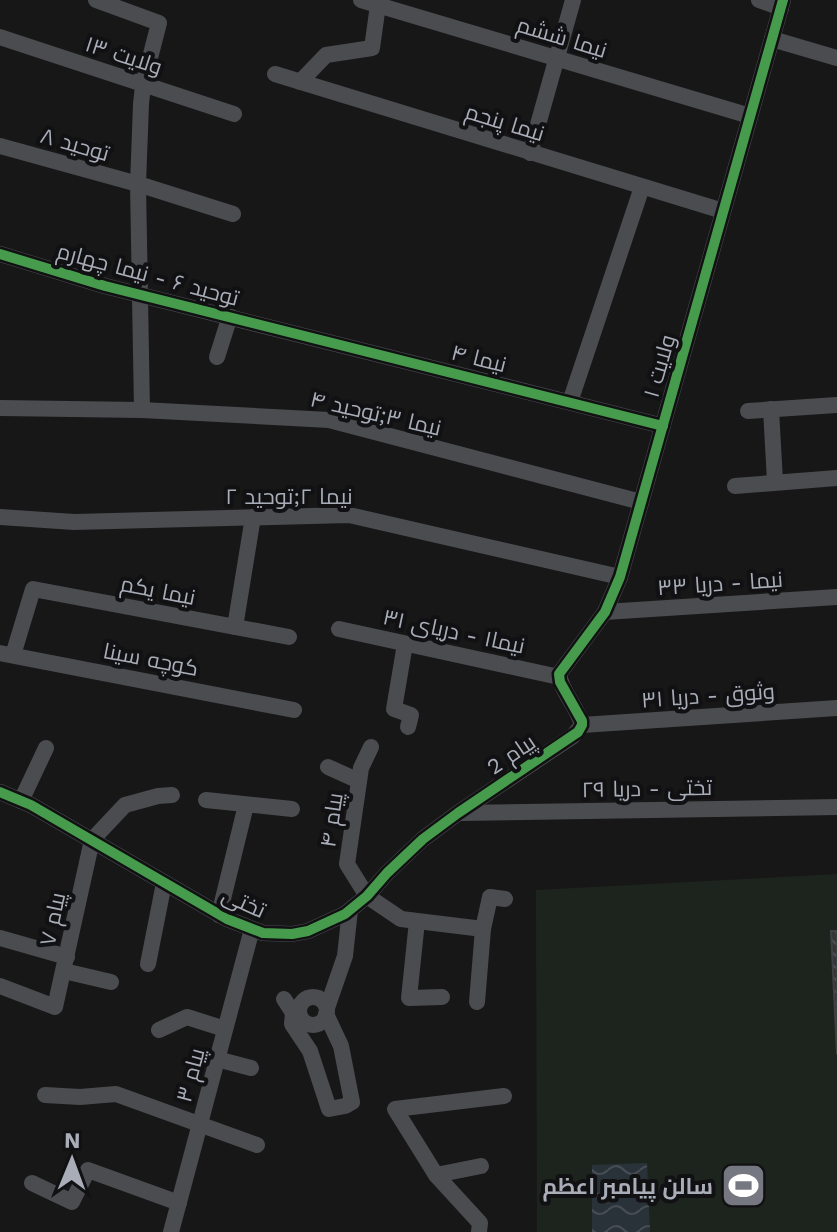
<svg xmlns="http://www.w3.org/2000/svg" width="837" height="1232" font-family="'Work Sans',Cairo,sans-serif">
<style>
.pitch{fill:#1d241e}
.water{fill:url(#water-waves)}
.building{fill:url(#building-back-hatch);stroke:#3f4043;stroke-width:2}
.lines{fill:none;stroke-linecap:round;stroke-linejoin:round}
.minor{stroke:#4b4c50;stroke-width:16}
.cycleway-casing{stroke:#111113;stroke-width:15}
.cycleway{stroke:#469c4c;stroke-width:10}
.labels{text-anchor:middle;stroke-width:8;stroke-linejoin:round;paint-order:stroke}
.street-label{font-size:22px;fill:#a8adb8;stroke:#111113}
.poi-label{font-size:22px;font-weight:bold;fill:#a8adb8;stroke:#111113;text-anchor:end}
</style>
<defs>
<pattern id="water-waves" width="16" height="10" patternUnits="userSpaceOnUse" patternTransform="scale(2)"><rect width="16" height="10" fill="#2a3239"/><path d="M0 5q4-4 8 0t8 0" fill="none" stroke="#464d54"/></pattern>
<pattern id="building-back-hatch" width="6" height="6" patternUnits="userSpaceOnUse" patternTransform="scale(2)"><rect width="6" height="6" fill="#353536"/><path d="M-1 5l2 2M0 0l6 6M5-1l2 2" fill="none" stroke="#4f5051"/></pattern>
</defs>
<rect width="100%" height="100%" fill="#171717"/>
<polygon class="pitch" points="837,874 837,1232 537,1232 536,890"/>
<polygon class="water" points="647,1163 650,1232 592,1232 592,1165"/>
<polygon class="building" points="831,931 837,931 837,1054"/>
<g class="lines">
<g class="minor">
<polyline points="96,0 159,23 143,85 141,104 138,184 142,410"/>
<polyline points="361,0 750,116"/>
<polyline points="759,0 781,8"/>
<polyline points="0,37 234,114"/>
<polyline points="772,39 837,58"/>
<polyline points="275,74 723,211"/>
<polyline points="300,82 326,55 372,48 378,5"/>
<polyline points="0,146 138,184 233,214"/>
<polyline points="530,153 573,0"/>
<polyline points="0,254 105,286 663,426"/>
<polyline points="217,357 230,316"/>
<polyline points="570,402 642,187"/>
<polyline points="0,408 142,410 329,420 641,502"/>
<polyline points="771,409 775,482"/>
<polyline points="748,411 837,405"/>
<polyline points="735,486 837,478"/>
<polyline points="0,517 74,522 349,515 620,577"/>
<polyline points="605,612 837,597"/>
<polyline points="235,627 253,517"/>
<polyline points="339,629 559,677"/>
<polyline points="405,644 394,709 411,715 408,727"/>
<polyline points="0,653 294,710"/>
<polyline points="13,655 33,589 289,637"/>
<path d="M582,725C578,707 561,692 559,674L605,612L620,577L783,0"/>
<polyline points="582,725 837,708"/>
<polyline points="371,747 361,768 347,864 367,896 401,919 483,929 490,897 505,899"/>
<polyline points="328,767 359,781"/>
<polyline points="0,792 31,805 227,919 263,933 292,934 308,931 345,914 367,896 387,873 423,839 458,813 573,736 582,725"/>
<polyline points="206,800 292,809"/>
<polyline points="21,801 46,748"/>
<polyline points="460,813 837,807"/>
<polyline points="219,915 246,805"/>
<polyline points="417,921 409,998 442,997"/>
<polyline points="0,938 67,957"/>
<polyline points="148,964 164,883"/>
<polyline points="64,971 111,982"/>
<polyline points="0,986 55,1007 92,840 125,805 158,796 172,795"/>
<circle cx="313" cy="1011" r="14"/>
<polyline points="284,999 293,1013 292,1024 310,1051 329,1109 345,1106 352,1102 341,1046 326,1014"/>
<polyline points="477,1002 483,929"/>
<polyline points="327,1008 345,956 350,910"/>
<polyline points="159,1030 187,1017 225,1029"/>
<polyline points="217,1059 251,1068"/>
<polyline points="45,1095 80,1097 116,1094 257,1145"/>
<polyline points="436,1175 481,1166"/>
<polyline points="32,1183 72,1202 88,1170 179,1203"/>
<polyline points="171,1232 252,929"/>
<polyline points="479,1232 480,1223 436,1175 395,1109 504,1096"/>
</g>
<defs>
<g id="cycleway">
<polyline points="0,254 105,286 663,426"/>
<polyline points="0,792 31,805 227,919 263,933 292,934 308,931 345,914 367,896 387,873 423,839 458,813 578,732 582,725 582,721 560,682 559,674 605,612 620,577 783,0"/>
</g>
</defs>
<use href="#cycleway" class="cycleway-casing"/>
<use href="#cycleway" class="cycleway"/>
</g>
<defs>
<symbol id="stadium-square" viewBox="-11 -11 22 22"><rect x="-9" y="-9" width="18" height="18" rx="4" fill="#757880" stroke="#111113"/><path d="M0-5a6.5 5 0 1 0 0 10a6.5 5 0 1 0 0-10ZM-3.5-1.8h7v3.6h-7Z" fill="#fff"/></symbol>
</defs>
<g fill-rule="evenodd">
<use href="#stadium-square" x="718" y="1160" width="51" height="51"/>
</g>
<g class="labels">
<g class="street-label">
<text transform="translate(562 37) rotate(17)" y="8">نیما ششم</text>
<text transform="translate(124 55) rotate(18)" y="8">ولایت ۱۳</text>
<text transform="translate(505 122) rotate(17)" y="8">نیما پنجم</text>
<text transform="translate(75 144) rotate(16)" y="8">توحید ۸</text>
<text transform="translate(148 274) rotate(15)" y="8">توحید ۶ - نیما چهارم</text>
<text transform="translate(479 358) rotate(14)" y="8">نیما ۴</text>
<text transform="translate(659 366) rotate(-74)" y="8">ولایت ۱</text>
<text transform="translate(376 413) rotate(13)" y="8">نیما ۳;توحید ۴</text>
<text x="289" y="504">نیما ۲;توحید ۲</text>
<text transform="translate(720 583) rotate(-4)" y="8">نیما - دریا ۳۳</text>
<text transform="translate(158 590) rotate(11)" y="8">نیما یکم</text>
<text transform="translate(454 631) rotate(12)" y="8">نیما۱ - دریای ۳۱</text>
<text transform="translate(151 659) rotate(11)" y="8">کوچه سینا</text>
<text transform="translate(708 695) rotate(-4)" y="8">وثوق - دریا ۳۱</text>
<text transform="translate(511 754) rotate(-34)" y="8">پیام 2</text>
<text transform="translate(647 788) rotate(-1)" y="8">تختی - دریا ۲۹</text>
<text transform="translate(331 820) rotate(-82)" y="8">پیام ۴</text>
<text transform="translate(244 902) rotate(24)" y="8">تختی</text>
<text transform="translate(52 919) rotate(-78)" y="8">پیام ۷</text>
<text transform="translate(190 1075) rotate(-75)" y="8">پيام ۳</text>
</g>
<g class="poi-label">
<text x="713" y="1194">سالن پیامبر اعظم</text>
</g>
</g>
<g transform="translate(72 1160) rotate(1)" stroke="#111113" stroke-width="6" paint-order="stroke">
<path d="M0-6L14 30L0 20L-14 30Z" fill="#a8adb8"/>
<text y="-12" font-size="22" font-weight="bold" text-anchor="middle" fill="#a8adb8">N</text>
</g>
</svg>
